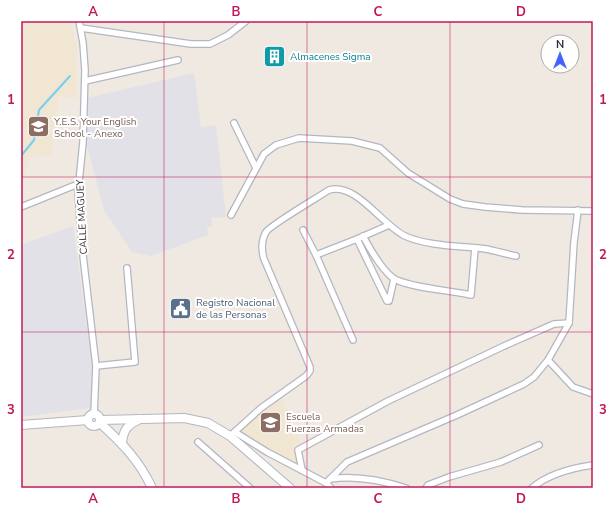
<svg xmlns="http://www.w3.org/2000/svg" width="614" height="509" font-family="'Nunito Sans',sans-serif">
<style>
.industrial{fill:#e3e1e8}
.education{fill:#f0e6d1}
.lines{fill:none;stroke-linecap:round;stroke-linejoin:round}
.stream{stroke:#75cff0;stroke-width:2}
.street-casing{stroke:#b4b7c1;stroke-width:8}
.secondary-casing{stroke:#b4b7c1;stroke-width:10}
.street{stroke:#fff;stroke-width:5.5}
.secondary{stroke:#fff;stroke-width:8}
.grid{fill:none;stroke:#c2185b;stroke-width:1;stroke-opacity:0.55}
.labels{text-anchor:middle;stroke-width:4;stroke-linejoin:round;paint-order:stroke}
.culture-label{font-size:10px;fill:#0d838f;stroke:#fff;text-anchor:start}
.education-label{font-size:10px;fill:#785e54;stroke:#fff;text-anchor:start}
.street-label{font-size:10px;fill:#2e2e2e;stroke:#fff}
.service-label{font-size:10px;fill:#4e5e75;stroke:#fff;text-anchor:start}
.neatline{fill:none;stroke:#c2185b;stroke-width:1.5}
.grid-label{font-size:13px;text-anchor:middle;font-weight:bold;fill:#c2185b}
</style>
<rect width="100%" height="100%" fill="#efe9e1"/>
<g class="industrial">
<polygon points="194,73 201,127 216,125 226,217 211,218 212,226 207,228 208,235 151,256 132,252 104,210 87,146 87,98"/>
<polygon points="73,226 98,407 21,417 21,245"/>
</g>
<g class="education">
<polygon points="21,21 70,21 77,45 76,98 58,96 51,156 29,157 21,186"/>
<polygon points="281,395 301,442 297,444 296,446 299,466 240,432 260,412"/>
</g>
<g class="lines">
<polyline class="stream" points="21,156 34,140 39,110 70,76"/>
<defs>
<g id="street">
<polyline points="79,21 83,43 85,70 83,142 78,192 82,247 96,366 94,414"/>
<polyline points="81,28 191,44 210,44 228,35 246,21"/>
<polyline points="85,81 178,60"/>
<polyline points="234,123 256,168"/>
<polyline points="21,207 78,184"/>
<polyline points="231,215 264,154 276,145 299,138 352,141 380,148 408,173 450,199 463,204 485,207 522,210 593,211"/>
<polyline points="303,230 316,255 353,340"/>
<path d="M363,236C370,249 381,269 393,278C405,287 454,291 471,295L475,248"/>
<polyline points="357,239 387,301 389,301 394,279"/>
<polyline points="316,255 357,239 389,225"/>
<polyline points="548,360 573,387 593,394"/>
<polyline points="96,366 135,362 127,268"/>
<polyline points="235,432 267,452 326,483 331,488"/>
<path d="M230,436L261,408L306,376L310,371V367L264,259C261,249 261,241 266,232C269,226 320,196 329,190C356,182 382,225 405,236C427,246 461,246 486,249C496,251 506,254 516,256"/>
<polyline points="198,442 250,488"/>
<polyline points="302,470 298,450 388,401 504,346 554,324 569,323"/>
<path d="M330,479C356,475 381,480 406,488"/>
<polyline points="326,483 347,462 457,415 524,384 534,377 548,360 569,323 574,242 578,210"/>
<polyline points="426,488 428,485 449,477 501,462 539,445"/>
<path d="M532,488C548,474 572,468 593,465"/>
</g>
<g id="secondary">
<circle cx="94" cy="420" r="6"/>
<polyline points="101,420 184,418 208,423 230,436 290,488"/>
<path d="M100,423C122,443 139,460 152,488"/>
<polyline points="21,425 88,420"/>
<path d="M122,444C123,430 127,425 140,419"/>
</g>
</defs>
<use href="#street" class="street-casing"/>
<use href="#secondary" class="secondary-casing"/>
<use href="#street" class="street"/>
<use href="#secondary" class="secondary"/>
</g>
<path class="grid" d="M164,21V488M307,21V488M450,21V488M21,177H593M21,332H593"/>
<defs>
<symbol id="building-square" viewBox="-11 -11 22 22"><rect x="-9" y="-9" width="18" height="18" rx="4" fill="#0f9aa8" stroke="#fff"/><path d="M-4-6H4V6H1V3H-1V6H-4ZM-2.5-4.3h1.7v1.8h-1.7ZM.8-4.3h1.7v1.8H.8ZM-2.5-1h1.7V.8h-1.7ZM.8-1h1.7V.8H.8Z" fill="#fff"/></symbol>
<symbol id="school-square" viewBox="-11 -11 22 22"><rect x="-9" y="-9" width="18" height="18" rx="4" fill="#8d6e63" stroke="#fff"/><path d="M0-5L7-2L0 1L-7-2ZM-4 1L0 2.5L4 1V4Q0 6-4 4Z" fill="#fff"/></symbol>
<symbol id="civic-square" viewBox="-11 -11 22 22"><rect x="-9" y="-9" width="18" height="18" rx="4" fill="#5c6f8a" stroke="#fff"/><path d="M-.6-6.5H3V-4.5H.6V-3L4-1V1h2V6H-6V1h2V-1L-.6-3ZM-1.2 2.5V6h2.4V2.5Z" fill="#fff"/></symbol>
</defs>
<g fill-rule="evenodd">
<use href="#building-square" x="262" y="44" width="25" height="25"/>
<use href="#school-square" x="26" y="114" width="25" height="25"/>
<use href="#civic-square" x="168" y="296" width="25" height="25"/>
<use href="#school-square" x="258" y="410" width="25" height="25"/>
</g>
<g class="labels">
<g class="culture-label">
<text x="290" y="60">Almacenes Sigma</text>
</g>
<g class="education-label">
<text x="54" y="125">Y.E.S. Your English<tspan x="54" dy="12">School - Anexo</tspan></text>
<text x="286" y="420">Escuela<tspan x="286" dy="12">Fuerzas Armadas</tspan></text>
</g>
<g class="street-label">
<text transform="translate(81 217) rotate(-93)" y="4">CALLE MAGUEY</text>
</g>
<g class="service-label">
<text x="196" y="306">Registro Nacional<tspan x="196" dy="12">de las Personas</tspan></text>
</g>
</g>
<rect width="614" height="509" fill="none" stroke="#ffffff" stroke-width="44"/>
<g transform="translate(560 54)"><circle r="19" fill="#ffffff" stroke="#ababab"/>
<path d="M0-3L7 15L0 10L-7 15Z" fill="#4264fb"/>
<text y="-6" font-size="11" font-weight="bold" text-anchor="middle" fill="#2e2e2e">N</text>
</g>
<rect x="22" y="22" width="570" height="465" class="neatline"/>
<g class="grid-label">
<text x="93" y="16">A</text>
<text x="236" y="16">B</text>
<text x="378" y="16">C</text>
<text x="521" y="16">D</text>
<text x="11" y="104">1</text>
<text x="603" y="104">1</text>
<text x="11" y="259">2</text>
<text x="603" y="259">2</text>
<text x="11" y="414">3</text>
<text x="603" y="414">3</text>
<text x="93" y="503">A</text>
<text x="236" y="503">B</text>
<text x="378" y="503">C</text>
<text x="521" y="503">D</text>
</g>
</svg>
